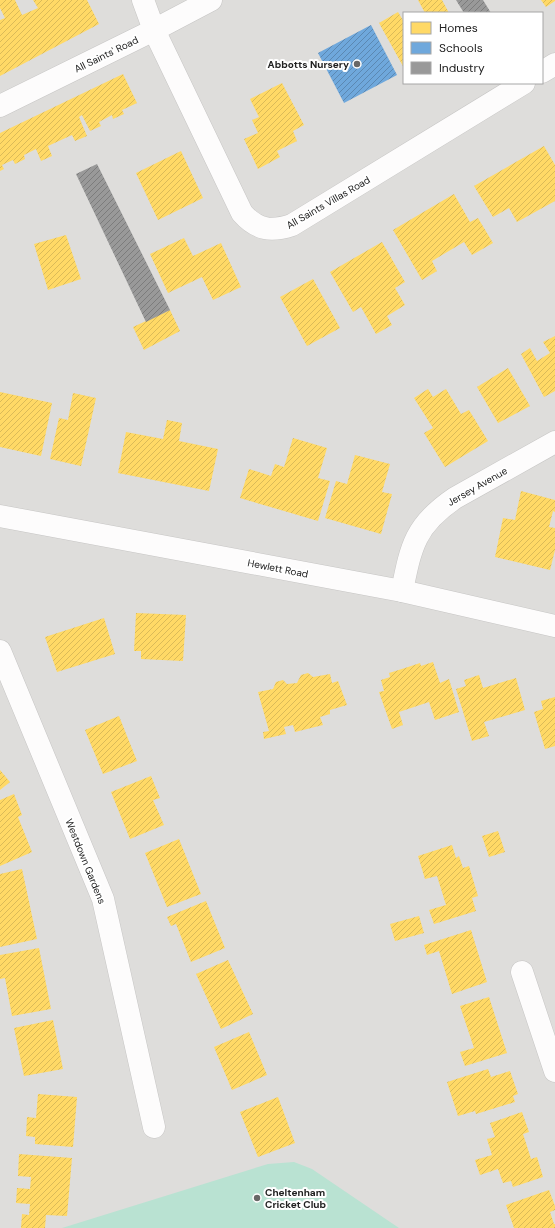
<svg xmlns="http://www.w3.org/2000/svg" width="555" height="1228" font-family="'DM Sans',sans-serif">
<style>
.residential{fill:#dedddb;fill-rule:evenodd}
.pitch{fill:#b9e2d2}
.homes{fill:url(#homes-hatch)}
.schools{fill:url(#schools-hatch)}
.industry{fill:url(#industry-hatch)}
.lines{fill:none;stroke-linecap:round;stroke-linejoin:round}
.minor-casing{stroke:#c6c5c4;stroke-width:23}
.tertiary-casing{stroke:#c6c5c4;stroke-width:23}
.minor{stroke:#fdfcfc;stroke-width:22}
.tertiary{stroke:#fdfcfc;stroke-width:22}
.poi-dot{fill:#696867;stroke:#fff;stroke-width:1.5}
.labels{text-anchor:middle;stroke-width:4;stroke-linejoin:round;paint-order:stroke}
.street-label{font-size:10px;fill:#212121;stroke:#fff}
.poi-label{font-size:10px;font-weight:bold;fill:#212121;stroke:#fff;text-anchor:end}
</style>
<defs>
<pattern id="homes-hatch" width="6" height="6" patternUnits="userSpaceOnUse"><rect width="6" height="6" fill="#ffd966"/><path d="M-1 1l2-2M0 6l6-6M5 7l2-2" fill="none" stroke="#daba58"/></pattern>
<pattern id="schools-hatch" width="6" height="6" patternUnits="userSpaceOnUse"><rect width="6" height="6" fill="#6fa8dc"/><path d="M-1 1l2-2M0 6l6-6M5 7l2-2" fill="none" stroke="#5b88b2"/></pattern>
<pattern id="industry-hatch" width="6" height="6" patternUnits="userSpaceOnUse"><rect width="6" height="6" fill="#999"/><path d="M-1 1l2-2M0 6l6-6M5 7l2-2" fill="none" stroke="#7c7c7c"/></pattern>
</defs>
<rect width="100%" height="100%" fill="#efedea"/>
<path class="residential" d="M0,0H555V1228H0ZM404,13H542V83H404Z"/>
<polygon class="pitch" points="294,1162 312,1169 399,1228 62,1228 268,1164"/>
<g class="homes">
<polygon points="0,0 15,0 22,15 38,8 33,0 87,0 99,24 0,76 0,20 5,18 0,8"/>
<polygon points="418,0 442,0 449,13 425,13"/>
<polygon points="541,0 555,0 555,1 546,7"/>
<polygon points="398,12 404,22 404,68 379,23"/>
<polygon points="123,74 137,103 122,110 124,114 113,119 112,115 99,122 101,126 90,131 82,115 79,117 87,136 75,141 72,135 48,146 52,156 41,161 36,149 24,155 25,159 15,164 13,160 2,165 4,169 0,171 0,133"/>
<polygon points="282,83 304,125 293,131 297,141 277,151 280,157 258,169 244,139 258,133 252,120 259,117 250,99"/>
<polygon points="544,146 555,165 555,201 517,222 509,208 493,217 474,186"/>
<polygon points="181,151 203,198 158,220 136,173"/>
<polygon points="454,194 470,222 478,218 493,243 472,255 464,242 432,261 437,271 422,280 393,230"/>
<polygon points="66,235 81,279 48,290 34,244"/>
<polygon points="184,238 193,256 221,243 241,287 213,300 202,277 168,293 150,254"/>
<polygon points="382,242 405,282 395,288 405,305 387,316 392,325 376,334 361,307 353,312 330,272"/>
<polygon points="313,279 340,328 307,346 280,297"/>
<polygon points="170,310 180,331 144,350 133,327"/>
<polygon points="555,336 555,391 544,397 521,354 530,348 537,361 550,353 543,342"/>
<polygon points="508,368 530,406 498,423 477,387"/>
<polygon points="428,389 433,397 446,389 461,414 469,410 488,441 445,467 424,433 433,428 414,398"/>
<polygon points="0,392 52,403 41,456 0,447"/>
<polygon points="73,393 96,398 81,466 50,459 59,418 68,420"/>
<polygon points="167,420 182,423 179,441 218,449 209,491 118,473 126,432 163,439"/>
<polygon points="293,438 327,448 318,478 330,481 318,521 240,498 249,469 271,476 275,464 284,467"/>
<polygon points="355,455 390,464 382,492 392,494 381,534 325,518 336,481 347,484"/>
<polygon points="521,491 555,500 555,512 553,511 549,527 555,528 555,550 550,570 495,557 503,518 515,520"/>
<polygon points="136,613 186,615 183,661 141,659 141,651 134,651"/>
<polygon points="104,618 115,654 57,672 45,637"/>
<polygon points="433,662 440,683 449,679 459,712 435,720 429,702 399,712 403,725 392,729 379,692 384,691 381,680 390,677 389,673 405,668 420,663 421,666"/>
<polygon points="308,673 313,677 330,674 332,683 338,681 347,705 330,710 330,714 320,717 323,725 295,732 293,725 284,727 286,734 264,739 263,732 269,731 258,692 273,689 276,682 283,680 287,684 297,683 301,675"/>
<polygon points="479,675 483,688 516,678 525,710 484,722 489,736 472,741 456,689 466,686 464,680"/>
<polygon points="555,697 555,746 545,749 534,712 543,709 541,701"/>
<polygon points="119,716 137,761 103,774 85,730"/>
<polygon points="0,770 10,782 0,790"/>
<polygon points="151,776 160,798 153,800 164,825 130,839 111,792"/>
<polygon points="14,794 22,815 18,817 32,852 0,866 0,800"/>
<polygon points="498,831 505,852 489,857 482,836"/>
<polygon points="179,839 201,894 167,907 145,853"/>
<polygon points="452,845 456,858 459,856 463,868 469,866 478,896 472,898 476,911 434,924 429,910 446,905 437,876 425,879 418,856"/>
<polygon points="22,869 37,939 0,947 0,874"/>
<polygon points="206,901 225,948 191,962 176,924 171,926 167,917"/>
<polygon points="419,916 424,933 395,941 390,924"/>
<polygon points="471,930 487,982 452,994 439,951 427,955 424,945"/>
<polygon points="39,948 51,1009 12,1016 5,978 0,979 0,955"/>
<polygon points="228,960 253,1014 221,1029 196,974"/>
<polygon points="489,997 507,1053 465,1066 460,1052 474,1048 460,1006"/>
<polygon points="53,1020 63,1069 24,1076 14,1028"/>
<polygon points="249,1032 267,1075 232,1090 214,1047"/>
<polygon points="488,1069 491,1077 510,1071 518,1094 513,1096 515,1102 476,1114 475,1111 458,1116 447,1082"/>
<polygon points="38,1094 77,1097 73,1147 35,1144 35,1137 26,1136 27,1117 36,1118"/>
<polygon points="278,1097 295,1143 258,1157 240,1112"/>
<polygon points="522,1112 529,1132 523,1134 526,1143 531,1159 537,1157 543,1177 513,1187 511,1181 503,1183 498,1169 480,1175 475,1160 492,1155 487,1139 495,1137 490,1123"/>
<polygon points="19,1154 72,1158 67,1216 46,1215 45,1228 21,1228 22,1214 29,1215 30,1204 16,1203 17,1188 30,1189 31,1177 18,1176"/>
<polygon points="549,1190 555,1206 555,1210 550,1212 554,1224 555,1224 555,1228 514,1228 506,1205"/>
</g>
<polygon class="schools" points="371,25 397,75 344,103 318,53"/>
<g class="industry">
<polygon points="456,0 483,0 491,13 464,13"/>
<polygon points="97,164 170,310 146,322 76,174"/>
</g>
<g class="lines">
<defs>
<g id="minor">
<path d="M143,0L154,30L242,213C257,230 271,232 292,225L524,83"/>
<polyline points="542,72 555,64"/>
<path d="M402,591C411,546 415,525 455,498L555,442"/>
<polyline points="0,651 103,899 154,1127"/>
<polyline points="522,972 555,1071"/>
</g>
<g id="tertiary">
<polyline points="0,106 154,30 211,0"/>
<polyline points="0,516 402,591 555,626"/>
</g>
</defs>
<use href="#minor" class="minor-casing"/>
<use href="#tertiary" class="tertiary-casing"/>
<use href="#minor" class="minor"/>
<use href="#tertiary" class="tertiary"/>
</g>
<g class="poi-dot">
<circle cx="357" cy="64" r="4"/>
<circle cx="257" cy="1198" r="4"/>
</g>
<g class="labels">
<g class="street-label">
<text transform="translate(106 54) rotate(-26)" y="4">All Saints' Road</text>
<text transform="translate(328 202) rotate(-30)" y="4">All Saints Villas Road</text>
<text transform="translate(477 486) rotate(-30)" y="4">Jersey Avenue</text>
<text transform="translate(278 568) rotate(11)" y="4">Hewlett Road</text>
<text transform="translate(86 861) rotate(68)" y="4">Westdown Gardens</text>
</g>
<g class="poi-label">
<text x="349" y="68">Abbotts Nursery</text>
<text x="265" y="1196" text-anchor="start">Cheltenham<tspan x="265" dy="12">Cricket Club</tspan></text>
</g>
</g>
<rect x="403" y="12" width="140" height="72" fill="#ffffff" stroke="#a6a6a6"/>
<rect x="411" y="22" width="20" height="12" fill="#ffd966" stroke="#a6a6a6"/>
<text x="439" y="32" font-size="12" fill="#212121">Homes</text>
<rect x="411" y="42" width="20" height="12" fill="#6fa8dc" stroke="#a6a6a6"/>
<text x="439" y="52" font-size="12" fill="#212121">Schools</text>
<rect x="411" y="62" width="20" height="12" fill="#999999" stroke="#a6a6a6"/>
<text x="439" y="72" font-size="12" fill="#212121">Industry</text>
</svg>
